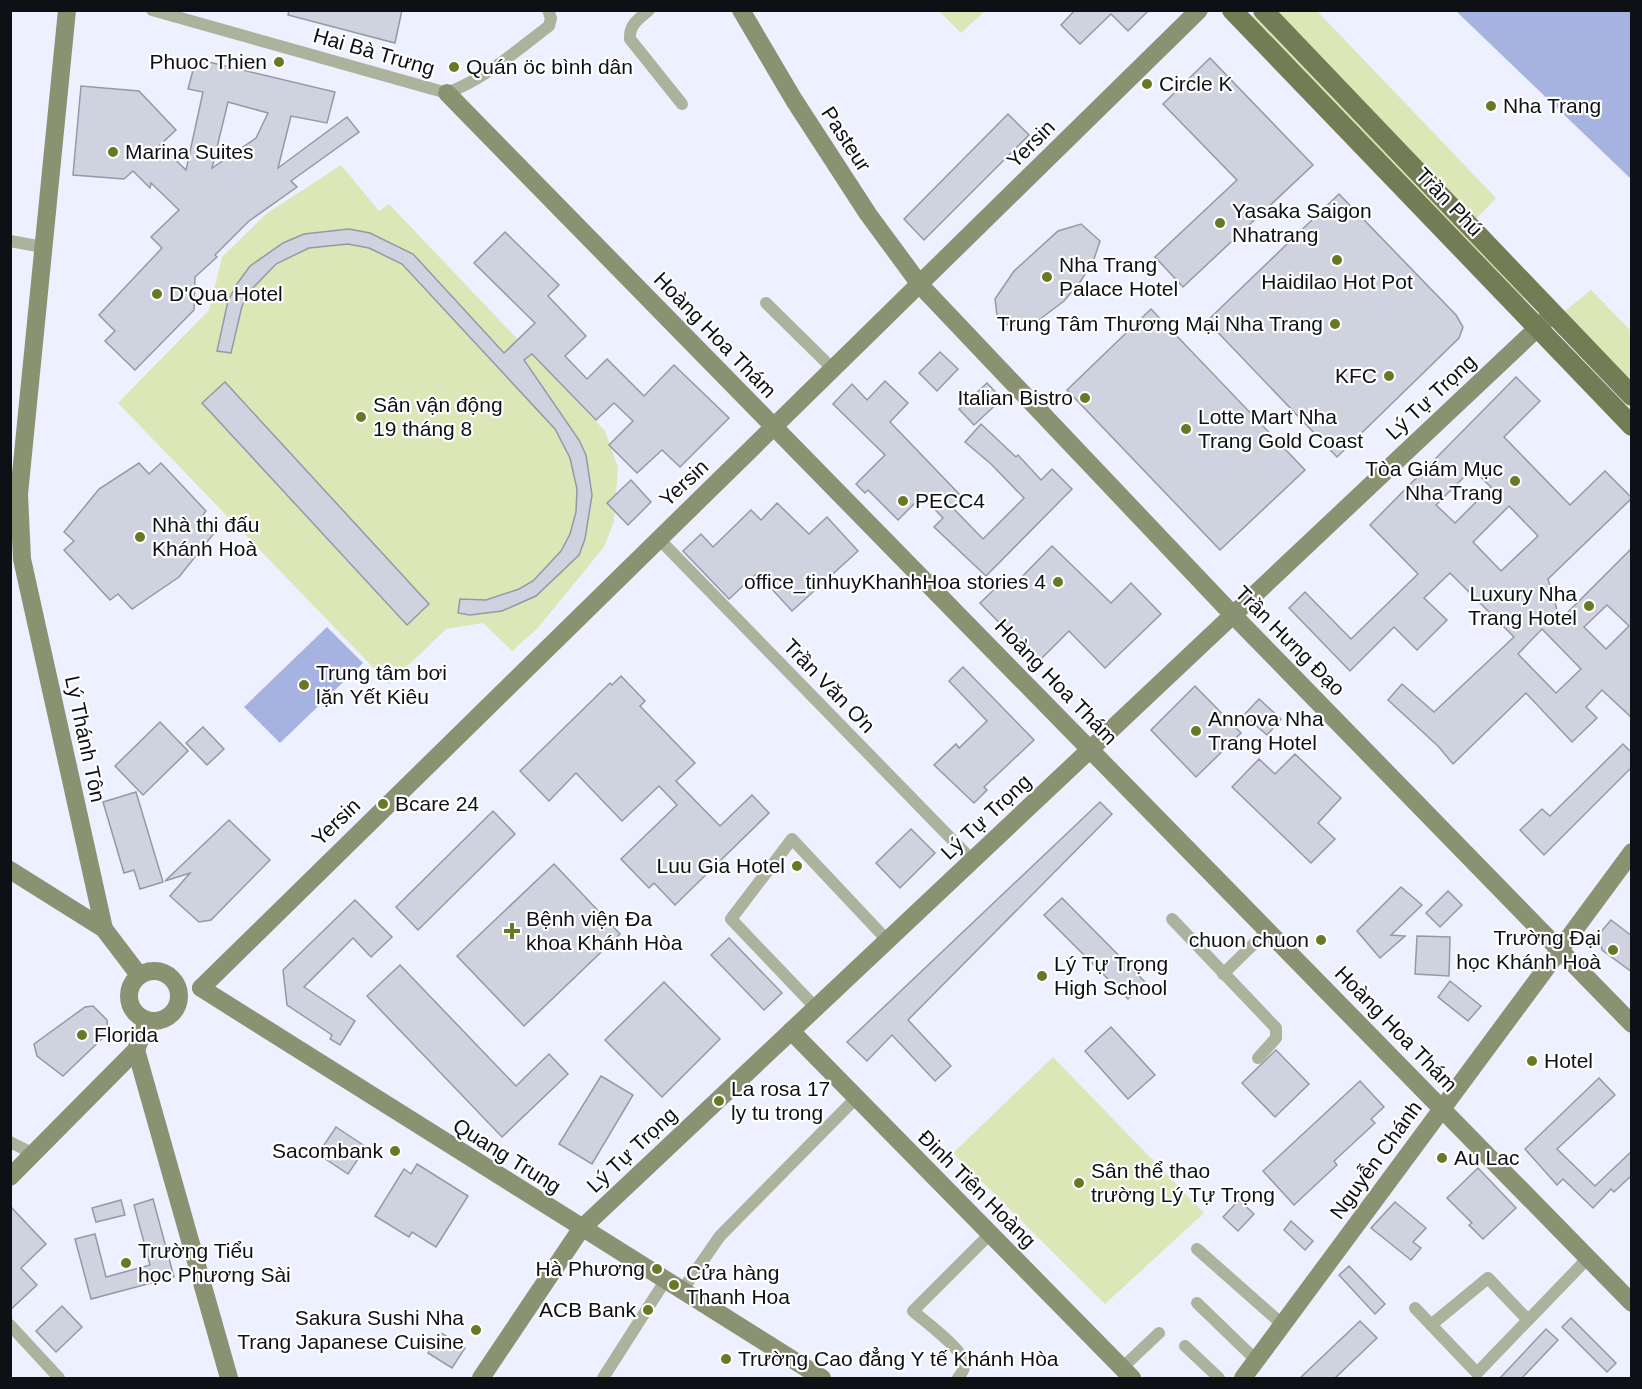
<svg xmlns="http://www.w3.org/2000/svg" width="1642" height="1389" font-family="Arial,sans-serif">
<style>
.green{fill:#dbe7b6}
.water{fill:#a6b3e1}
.building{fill:#cfd3e0;stroke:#9598a5;stroke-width:1.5;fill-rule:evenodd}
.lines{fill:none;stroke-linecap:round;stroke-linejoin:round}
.street{stroke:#acb29c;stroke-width:12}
.secondary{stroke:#8a9272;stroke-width:18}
.primary{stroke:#737c54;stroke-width:20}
.poi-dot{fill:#697825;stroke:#fff;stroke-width:2}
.labels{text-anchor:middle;stroke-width:4.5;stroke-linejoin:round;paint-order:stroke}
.street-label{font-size:21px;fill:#0f1015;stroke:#fff}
.poi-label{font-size:21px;fill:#0f1015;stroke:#fff;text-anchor:start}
</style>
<rect width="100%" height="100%" fill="#edf1ff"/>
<g class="green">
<polygon points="939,11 985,11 961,33"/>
<polygon points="1274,11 1317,11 1496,198 1476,219"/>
<polygon points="1256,13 1526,295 1521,300 1250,18"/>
<polygon points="341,165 379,211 389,204 605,431 618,467 614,521 604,547 537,629 512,651 483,623 446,629 389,684 118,403 209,310 222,257 266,214"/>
<polygon points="1591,290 1631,331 1631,381 1564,312"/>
<polygon points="1053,1057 1204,1213 1105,1304 953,1153"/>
</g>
<g class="water">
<polygon points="1456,11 1631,11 1631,179"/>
<polygon points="327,627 363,663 280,743 244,707"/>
</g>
<g class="building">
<polygon points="289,10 402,10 395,43 288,15"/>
<polygon points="1075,10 1149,10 1128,31 1111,14 1080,44 1061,25"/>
<polygon points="1210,58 1313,165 1183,287 1155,257 1237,180 1163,104"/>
<path d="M196,59L335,92L327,123L291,116L278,168L347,117L359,132L291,181L297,187L249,221L215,255L217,257L195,277L194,310L135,370L105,341L115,331L99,315L162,248L151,237L179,210L151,183L150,188L133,171L124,179L73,175L81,86L139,91L176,130L160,145L186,170L203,92L188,89ZM228,102L268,113L256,138L212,168Z"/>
<polygon points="1008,114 1029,135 924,240 904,219"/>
<polygon points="1339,194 1456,315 1463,327 1459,338 1337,457 1207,321"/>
<polygon points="1081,224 1100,241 1093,262 1080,282 1064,301 1027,329 1006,324 997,315 995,299 1014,271 1058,231"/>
<polygon points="349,229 370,233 413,254 504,353 535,323 474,263 505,232 559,285 548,296 586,336 565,356 587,379 607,359 644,396 674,365 729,418 680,467 662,450 637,473 609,445 633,421 614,403 596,420 532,354 524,360 579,440 586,455 592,495 585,539 579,555 536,596 502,611 470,615 458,613 460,599 486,600 519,589 533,581 561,551 570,534 576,512 577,489 570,458 555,429 402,264 369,248 348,244 309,248 276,264 251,290 242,306 231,353 217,351 228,301 237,284 250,266 283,243 304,234"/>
<polygon points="1151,309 1305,470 1220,550 1067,390"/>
<polygon points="940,352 958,369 937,391 919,373"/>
<path d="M1516,377L1540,401L1504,437L1570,505L1605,471L1632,498L1548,579L1560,620L1632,548V718L1602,690L1586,707L1597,718L1572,742L1526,693L1453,764L1438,746L1388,700L1402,684L1434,712L1514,637L1450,573L1424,598L1447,620L1417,650L1394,627L1350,671L1289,608L1305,592L1351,639L1418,574L1370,525ZM1472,469L1491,487L1455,523L1436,505ZM1509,506L1538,536L1501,571L1473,542ZM1607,605L1629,626L1606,649L1584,627ZM1542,629L1581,669L1556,693L1518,654Z"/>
<polygon points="885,381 908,403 890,422 962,497 952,507 983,539 1024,498 991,464 965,442 981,424 1016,457 1018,455 1041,480 1052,469 1072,489 986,576 934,527 943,518 922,496 898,520 868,490 865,493 856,484 885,455 833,404 852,384 867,400"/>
<polygon points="225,382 429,604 407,625 202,403"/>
<polygon points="987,383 1002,399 974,425 959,409"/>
<polygon points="139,463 149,474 161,463 206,511 201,517 215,532 179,577 132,609 118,594 110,600 64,550 74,541 64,532 99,489"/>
<polygon points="631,480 651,502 628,525 607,503"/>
<polygon points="777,503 809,534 827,517 858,551 792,611 757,573 729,599 683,551 701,534 713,547 751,510 761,520"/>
<polygon points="1052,546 1111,603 1131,583 1161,614 1105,668 1069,631 1038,662 980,603 1003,581 1011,588"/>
<polygon points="963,667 1034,740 984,787 987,790 974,803 934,765 956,744 959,748 987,721 949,681"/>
<polygon points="621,676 645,701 640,706 695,763 676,781 720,826 752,795 769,813 675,905 654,883 649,888 621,859 677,805 659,786 622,821 576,773 549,801 520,771 610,683 612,685"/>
<polygon points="1195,686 1241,733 1196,777 1151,730"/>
<polygon points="1259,699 1281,719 1267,735 1244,715"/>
<polygon points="160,722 188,751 143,795 115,766"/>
<polygon points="203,727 224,749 207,765 186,743"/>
<polygon points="1623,744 1632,753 1632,767 1544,855 1520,830 1542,809 1550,816"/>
<polygon points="1295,754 1341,798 1318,823 1335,839 1311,863 1232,787 1259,759 1275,774"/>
<polygon points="136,792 163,882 140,889 134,870 124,873 103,802"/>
<polygon points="1100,802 1112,814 908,1020 951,1066 935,1081 892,1035 867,1061 847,1042"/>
<polygon points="493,811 515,834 418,930 396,907"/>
<polygon points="229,820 270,860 211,920 199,922 170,896 190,873 165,881"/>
<polygon points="911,829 935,853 900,888 876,863"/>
<polygon points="554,864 620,934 524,1026 457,956"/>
<polygon points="1401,887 1422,905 1391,935 1405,936 1380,958 1357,931"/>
<polygon points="1448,891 1462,905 1440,927 1426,913"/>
<polygon points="1062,898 1145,982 1128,999 1044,915"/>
<polygon points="355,900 392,937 371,957 353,938 304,987 355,1021 340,1045 330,1039 332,1035 287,1005 283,970"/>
<polygon points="1611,920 1632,936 1632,972 1602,950 1599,934"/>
<polygon points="1417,936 1450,937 1449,976 1415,974"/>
<polygon points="729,938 782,993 764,1010 711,955"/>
<polygon points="400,965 516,1086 549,1054 568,1074 502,1137 367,996"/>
<polygon points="1450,981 1481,1006 1468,1021 1438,997"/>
<polygon points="664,982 720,1039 662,1097 605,1040"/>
<polygon points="93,1006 107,1020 108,1033 63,1076 37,1056 34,1044 85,1007"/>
<polygon points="1111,1027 1155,1075 1128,1099 1085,1051"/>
<polygon points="1276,1050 1309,1084 1275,1117 1242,1083"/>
<polygon points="601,1076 633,1095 592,1164 559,1144"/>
<polygon points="1599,1078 1615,1095 1557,1149 1595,1186 1632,1151 1632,1175 1614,1192 1611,1189 1593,1208 1563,1179 1557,1185 1525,1149"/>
<polygon points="1360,1081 1384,1107 1371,1119 1375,1123 1334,1161 1337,1165 1294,1205 1263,1171"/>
<polygon points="336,1127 366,1147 348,1174 318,1154"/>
<polygon points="417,1164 468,1196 436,1247 412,1232 409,1237 375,1216 404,1169 411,1174"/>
<polygon points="1478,1168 1516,1208 1483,1239 1469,1225 1472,1223 1447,1198"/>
<polygon points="153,1199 174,1277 91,1299 75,1239 95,1234 106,1277 150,1265 134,1205"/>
<polygon points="121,1200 125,1215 96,1222 92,1208"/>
<polygon points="1239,1200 1254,1214 1238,1231 1223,1217"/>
<polygon points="1395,1202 1426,1228 1413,1242 1421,1248 1411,1260 1371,1228"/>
<polygon points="10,1206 46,1244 21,1268 37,1285 10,1310"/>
<polygon points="1291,1221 1313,1241 1305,1250 1284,1230"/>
<polygon points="1349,1266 1385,1304 1375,1314 1339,1275"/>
<polygon points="62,1306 82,1327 56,1352 36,1331"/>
<polygon points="1571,1318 1616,1363 1607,1372 1562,1327"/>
<polygon points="1360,1321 1377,1338 1335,1378 1300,1378"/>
<polygon points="1546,1329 1558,1340 1522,1378 1500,1378"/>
<polygon points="441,1333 465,1348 452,1368 428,1353"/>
</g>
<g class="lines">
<g class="street">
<path d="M152,10L447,93C485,79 517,50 549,26L551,18L548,10"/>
<path d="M649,10C639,19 629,24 630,39L682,104"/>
<polyline points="10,241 43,247"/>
<polyline points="766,303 834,370"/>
<polyline points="658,538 972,860"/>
<polyline points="1172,919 1276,1028 1276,1038 1258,1058"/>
<polyline points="1223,974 1267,931"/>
<polyline points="815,1007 731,919 792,839 887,940"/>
<polyline points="10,1142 34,1154"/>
<polyline points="1197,1249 1282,1324"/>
<polyline points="681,1292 720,1236 856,1098"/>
<polyline points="1197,1303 1256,1360"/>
<polyline points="1415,1308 1477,1373 1588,1258"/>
<polyline points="10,1325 59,1378"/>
<polyline points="1431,1325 1488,1278 1528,1320"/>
<polyline points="1185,1346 1219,1378"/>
<polyline points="1122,1368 1159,1333"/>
<polyline points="603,1378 665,1281"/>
<path d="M958,1378C962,1373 965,1369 964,1361C960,1347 924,1321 913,1311L990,1234"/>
</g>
<g class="secondary">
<polyline points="67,10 19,494 22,559 104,929"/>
<polyline points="741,10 794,100 868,214 921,286 1234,616 1632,1024"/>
<polyline points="447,93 1632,1303"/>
<polyline points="10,870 104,929 139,975"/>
<circle cx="154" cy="996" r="25"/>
<polyline points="201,988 1199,10"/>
<polyline points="201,988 822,1378"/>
<polyline points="791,1031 1132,1378"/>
<polyline points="136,1050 229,1378"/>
<polyline points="10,1177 136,1050 147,1021"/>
<polyline points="481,1378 581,1229 1547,319"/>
<polyline points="1243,1378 1632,852"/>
</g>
<g class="primary">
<polyline points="1232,10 1632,426"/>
<polyline points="1263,10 1632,396"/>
</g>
</g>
<g class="poi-dot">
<circle cx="279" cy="62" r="6"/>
<circle cx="454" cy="67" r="6"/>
<circle cx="1147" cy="84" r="6"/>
<circle cx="1491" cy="106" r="6"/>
<circle cx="113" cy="152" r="6"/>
<circle cx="1220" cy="223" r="6"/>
<circle cx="1337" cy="260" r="6"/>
<circle cx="1047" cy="277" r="6"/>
<circle cx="157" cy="294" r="6"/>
<circle cx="1335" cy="324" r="6"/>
<circle cx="1389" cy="376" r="6"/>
<circle cx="1085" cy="398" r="6"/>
<circle cx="361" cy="417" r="6"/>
<circle cx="1186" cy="429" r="6"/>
<circle cx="1515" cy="481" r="6"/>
<circle cx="903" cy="501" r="6"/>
<circle cx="140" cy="537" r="6"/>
<circle cx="1058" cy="582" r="6"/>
<circle cx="1589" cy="606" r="6"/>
<circle cx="304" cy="685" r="6"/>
<circle cx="1196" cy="731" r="6"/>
<circle cx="383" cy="804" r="6"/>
<circle cx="797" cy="866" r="6"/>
<path d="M509 922h6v6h6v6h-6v6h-6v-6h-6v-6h6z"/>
<circle cx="1321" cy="940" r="6"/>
<circle cx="1613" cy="950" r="6"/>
<circle cx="1042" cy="976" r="6"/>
<circle cx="82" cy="1035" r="6"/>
<circle cx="1532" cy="1061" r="6"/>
<circle cx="719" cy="1101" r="6"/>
<circle cx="395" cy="1151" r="6"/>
<circle cx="1442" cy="1158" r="6"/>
<circle cx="1079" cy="1183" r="6"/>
<circle cx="126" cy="1263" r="6"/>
<circle cx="657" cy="1269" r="6"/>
<circle cx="674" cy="1285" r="6"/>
<circle cx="648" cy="1310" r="6"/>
<circle cx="476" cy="1330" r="6"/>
<circle cx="726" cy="1359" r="6"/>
</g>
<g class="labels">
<g class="street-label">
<text transform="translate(374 52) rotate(16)" y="7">Hai Bà Trưng</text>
<text transform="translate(846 139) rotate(57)" y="7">Pasteur</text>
<text transform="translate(1031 144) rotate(-45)" y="7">Yersin</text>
<text transform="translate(1449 202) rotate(46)" y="7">Trần Phú</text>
<text transform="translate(715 335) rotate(46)" y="7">Hoàng Hoa Thám</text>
<text transform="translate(1431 397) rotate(-43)" y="7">Lý Tự Trọng</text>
<text transform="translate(684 483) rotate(-43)" y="7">Yersin</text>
<text transform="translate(1290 641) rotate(45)" y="7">Trần Hưng Đạo</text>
<text transform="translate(1056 682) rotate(46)" y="7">Hoàng Hoa Thám</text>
<text transform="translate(829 686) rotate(46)" y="7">Trần Văn Ơn</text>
<text transform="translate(85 739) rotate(78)" y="7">Lý Thánh Tôn</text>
<text transform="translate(986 817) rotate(-43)" y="7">Lý Tự Trọng</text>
<text transform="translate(336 822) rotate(-44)" y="7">Yersin</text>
<text transform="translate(1396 1029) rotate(46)" y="7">Hoàng Hoa Thám</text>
<text transform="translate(632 1150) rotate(-43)" y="7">Lý Tự Trọng</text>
<text transform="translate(507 1156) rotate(32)" y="7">Quang Trung</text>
<text transform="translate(1376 1160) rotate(-54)" y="7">Nguyễn Chánh</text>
<text transform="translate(977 1189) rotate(45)" y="7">Đinh Tiên Hoàng</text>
</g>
<g class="poi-label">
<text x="267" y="69" text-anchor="end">Phuoc Thien</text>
<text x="466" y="74">Quán öc bình dân</text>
<text x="1159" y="91">Circle K</text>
<text x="1503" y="113">Nha Trang</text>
<text x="125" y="159">Marina Suites</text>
<text x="1232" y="218">Yasaka Saigon<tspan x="1232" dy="24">Nhatrang</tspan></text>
<text x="1059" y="272">Nha Trang<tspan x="1059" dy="24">Palace Hotel</tspan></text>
<text x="1337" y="289" text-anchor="middle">Haidilao Hot Pot</text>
<text x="169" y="301">D'Qua Hotel</text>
<text x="1323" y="331" text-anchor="end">Trung Tâm Thương Mại Nha Trang</text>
<text x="1377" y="383" text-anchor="end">KFC</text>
<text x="1073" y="405" text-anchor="end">Italian Bistro</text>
<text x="373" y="412">Sân vận động<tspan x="373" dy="24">19 tháng 8</tspan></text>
<text x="1198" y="424">Lotte Mart Nha<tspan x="1198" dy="24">Trang Gold Coast</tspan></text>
<text x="1503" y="476" text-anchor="end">Tòa Giám Mục<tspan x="1503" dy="24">Nha Trang</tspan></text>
<text x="915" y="508">PECC4</text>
<text x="152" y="532">Nhà thi đấu<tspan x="152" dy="24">Khánh Hoà</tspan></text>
<text x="1046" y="589" text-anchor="end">office_tinhuyKhanhHoa stories 4</text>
<text x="1577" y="601" text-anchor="end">Luxury Nha<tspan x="1577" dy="24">Trang Hotel</tspan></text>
<text x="316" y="680">Trung tâm bơi<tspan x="316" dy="24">lặn Yết Kiêu</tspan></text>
<text x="1208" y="726">Annova Nha<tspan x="1208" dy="24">Trang Hotel</tspan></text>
<text x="395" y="811">Bcare 24</text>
<text x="785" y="873" text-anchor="end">Luu Gia Hotel</text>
<text x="526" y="926">Bệnh viện Đa<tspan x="526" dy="24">khoa Khánh Hòa</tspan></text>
<text x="1601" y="945" text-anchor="end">Trường Đại<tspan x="1601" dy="24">học Khánh Hoà</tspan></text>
<text x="1309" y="947" text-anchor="end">chuon chuon</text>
<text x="1054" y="971">Lý Tự Trọng<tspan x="1054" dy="24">High School</tspan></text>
<text x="94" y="1042">Florida</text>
<text x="1544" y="1068">Hotel</text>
<text x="731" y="1096">La rosa 17<tspan x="731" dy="24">ly tu trong</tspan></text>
<text x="383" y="1158" text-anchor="end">Sacombank</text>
<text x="1454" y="1165">Au Lac</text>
<text x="1091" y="1178">Sân thể thao<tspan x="1091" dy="24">trường Lý Tự Trọng</tspan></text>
<text x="138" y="1258">Trường Tiểu<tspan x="138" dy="24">học Phương Sài</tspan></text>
<text x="645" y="1276" text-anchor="end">Hà Phương</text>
<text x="686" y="1280">Cửa hàng<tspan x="686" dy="24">Thanh Hoa</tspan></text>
<text x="636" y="1317" text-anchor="end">ACB Bank</text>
<text x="464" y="1325" text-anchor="end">Sakura Sushi Nha<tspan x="464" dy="24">Trang Japanese Cuisine</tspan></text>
<text x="738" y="1366">Trường Cao đẳng Y tế Khánh Hòa</text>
</g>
</g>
<rect width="1642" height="1389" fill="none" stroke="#0f1015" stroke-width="24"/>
</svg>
